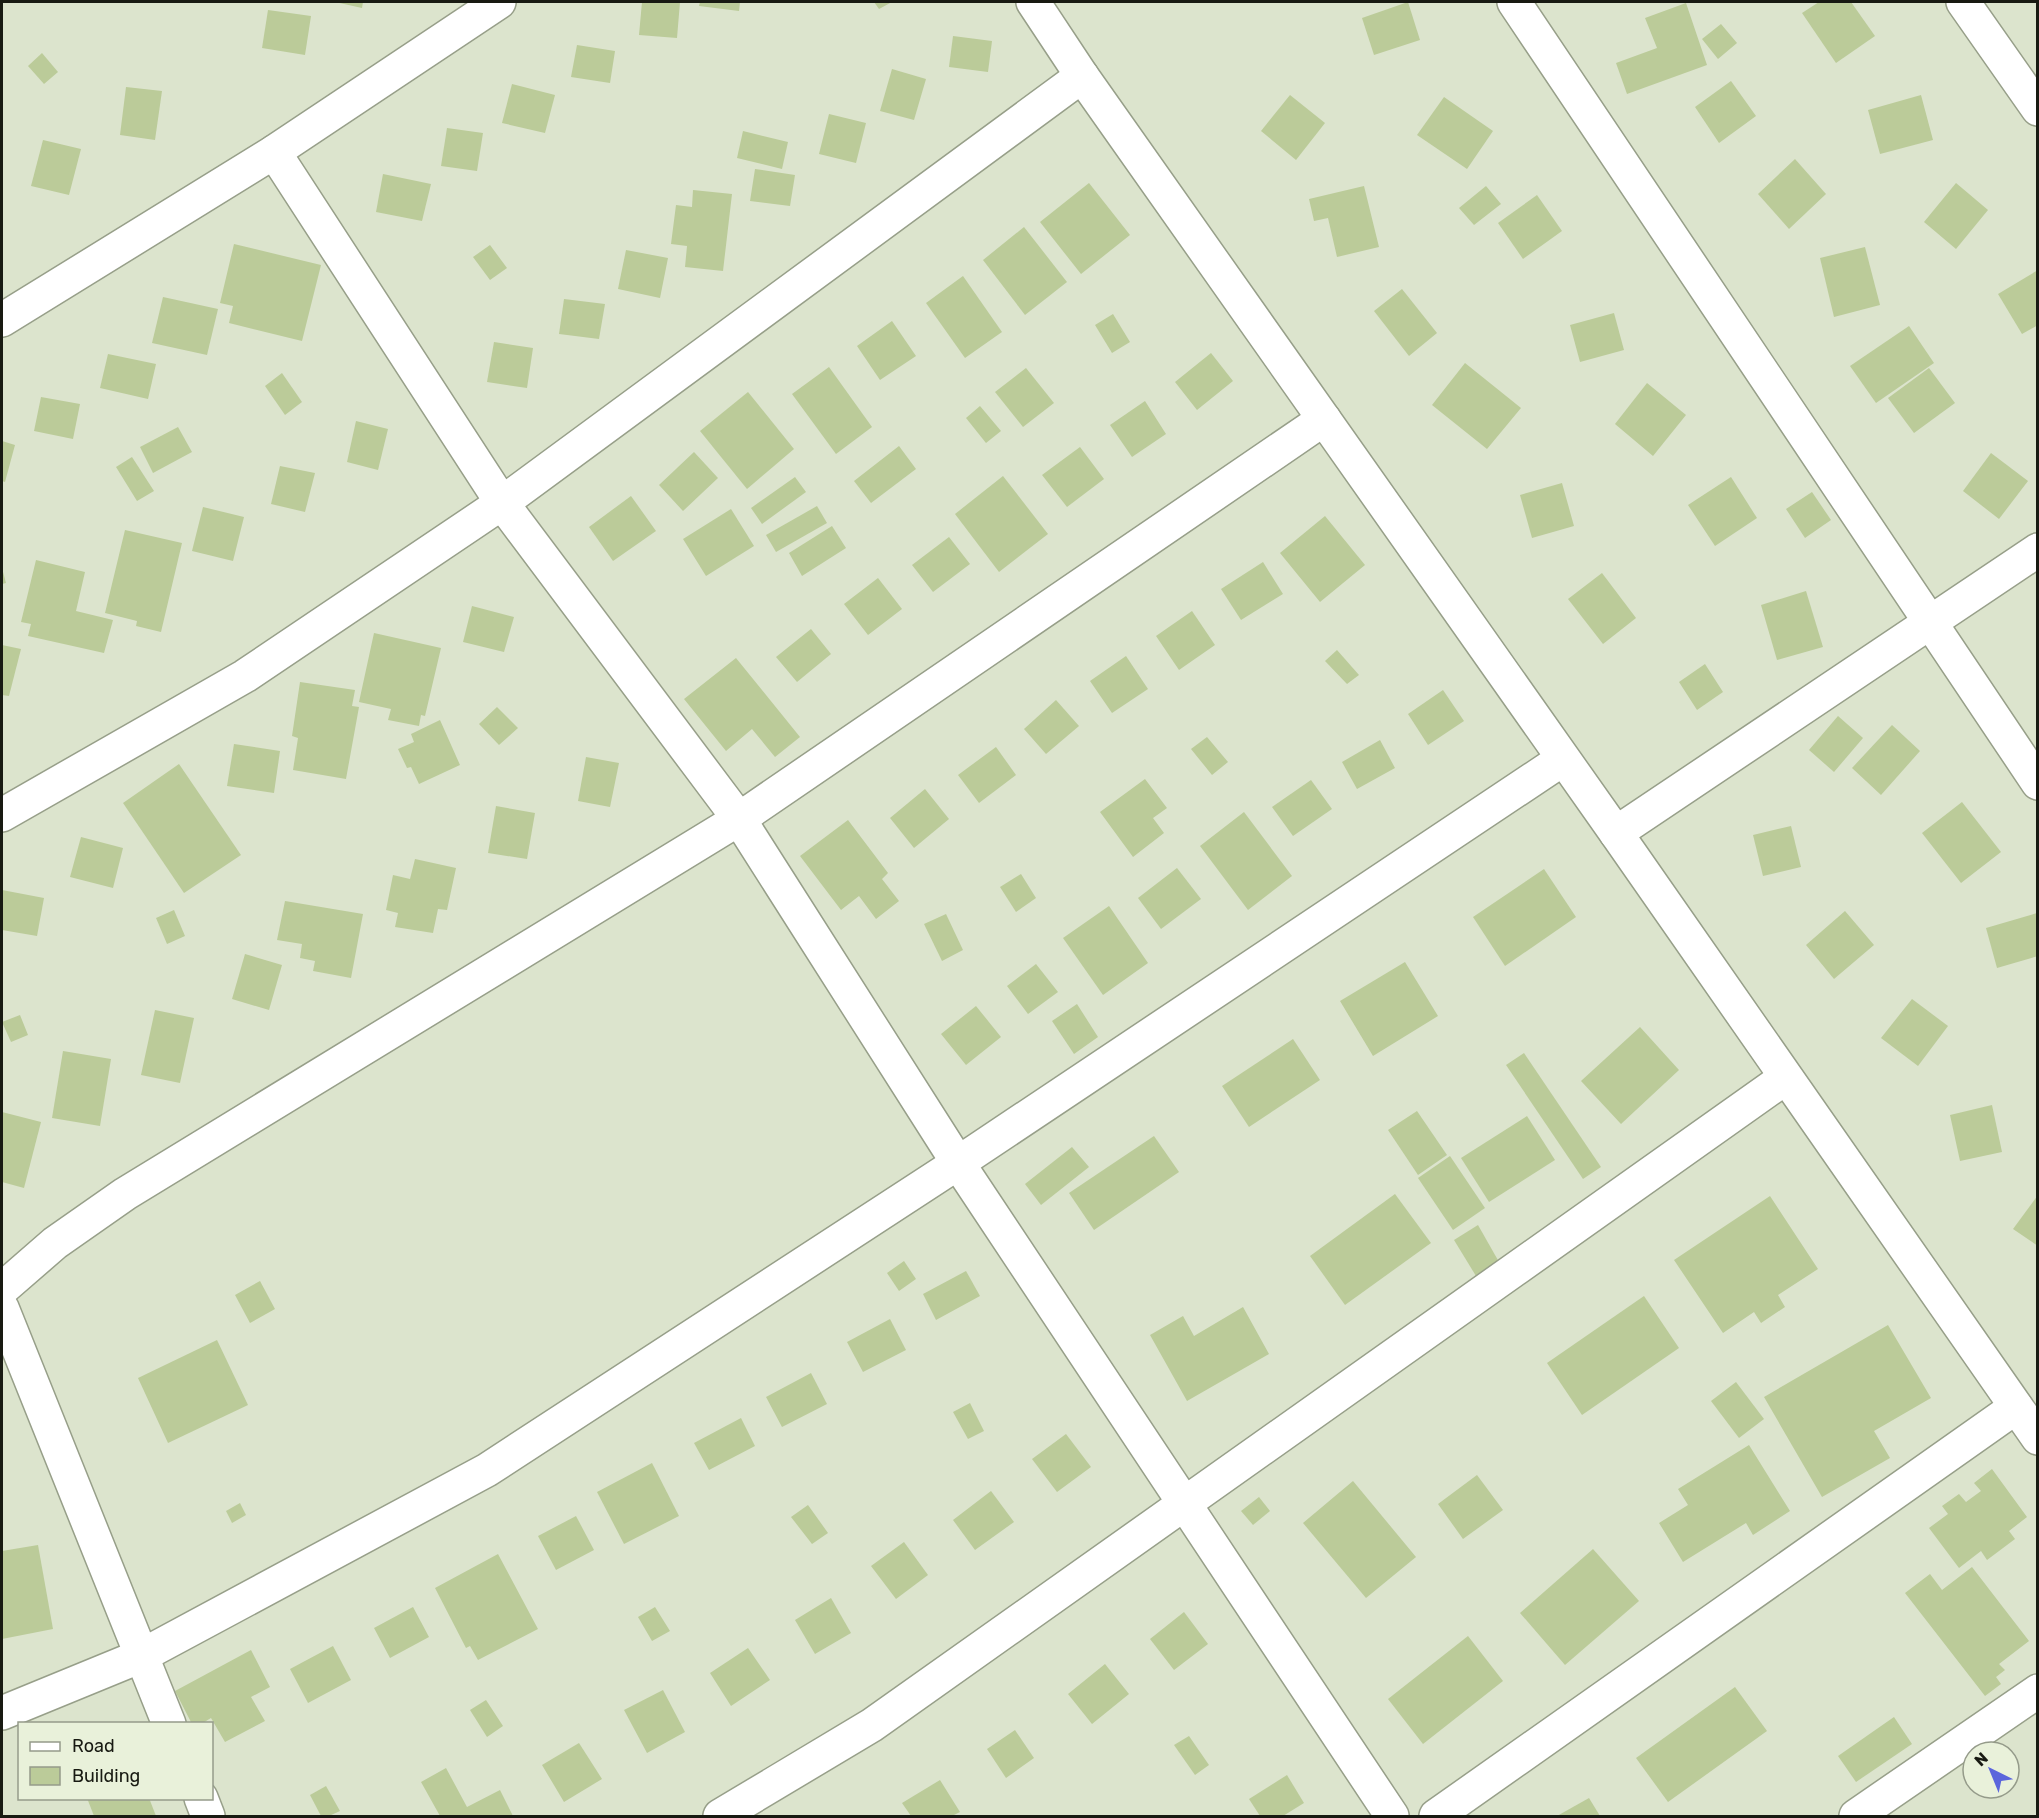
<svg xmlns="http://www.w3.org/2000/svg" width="2039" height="1818" font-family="Rubik,sans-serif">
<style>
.building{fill:#bbcb99}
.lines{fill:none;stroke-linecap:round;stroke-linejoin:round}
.minor-casing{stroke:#979f89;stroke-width:36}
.minor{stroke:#fff;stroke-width:33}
</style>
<rect width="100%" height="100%" fill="#dce4cd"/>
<g class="building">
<polygon points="335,2 363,2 362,8"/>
<polygon points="642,2 680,2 677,38 639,35"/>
<polygon points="700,2 740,2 739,11 699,6"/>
<polygon points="874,2 892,2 879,9"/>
<polygon points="1408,2 1420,40 1374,55 1362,18"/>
<polygon points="1819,2 1851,2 1875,36 1836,63 1802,13"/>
<polygon points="1686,3 1707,65 1627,94 1616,63 1657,48 1645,18"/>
<polygon points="268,10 311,16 305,55 262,48"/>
<polygon points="1721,24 1737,43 1718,59 1702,39"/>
<polygon points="953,36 992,41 988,72 949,67"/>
<polygon points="577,45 615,51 610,83 571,77"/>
<polygon points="42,53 58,72 44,84 28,66"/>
<polygon points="892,69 926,79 914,120 880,111"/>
<polygon points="1731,81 1756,116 1719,143 1695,107"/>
<polygon points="512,84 555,95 545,133 502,123"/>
<polygon points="126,87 162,91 155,140 120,135"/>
<polygon points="1290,95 1325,123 1296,160 1261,131"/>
<polygon points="1921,95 1933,140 1880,154 1868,110"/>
<polygon points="1444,97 1493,131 1467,169 1417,135"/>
<polygon points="829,114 866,123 856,163 819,154"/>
<polygon points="447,128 483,133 477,171 441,166"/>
<polygon points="743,131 788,142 782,169 737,158"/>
<polygon points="43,140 81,149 69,195 31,186"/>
<polygon points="1795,159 1826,194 1789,229 1758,194"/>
<polygon points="755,169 795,175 790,206 750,201"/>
<polygon points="383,174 431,184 422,221 376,212"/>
<polygon points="1089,183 1130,235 1081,274 1040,222"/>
<polygon points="1956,183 1988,210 1956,249 1924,222"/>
<polygon points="1364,186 1379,247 1337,257 1328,218 1314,221 1309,199"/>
<polygon points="1486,186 1501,204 1474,225 1459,208"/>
<polygon points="693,190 732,194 723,271 685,267 687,246 671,244 676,205 692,207"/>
<polygon points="1537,195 1562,231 1523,259 1498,223"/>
<polygon points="1024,227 1067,282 1025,315 983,260"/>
<polygon points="234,244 321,265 302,341 229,323 233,306 220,303"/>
<polygon points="490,245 507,268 490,280 473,257"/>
<polygon points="1865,247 1880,305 1834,317 1820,258"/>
<polygon points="626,250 668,258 660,298 618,289"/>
<polygon points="2038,270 2038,325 2022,334 1998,294"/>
<polygon points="963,276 1002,332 965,358 926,303"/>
<polygon points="1402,289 1437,333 1409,356 1374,311"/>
<polygon points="163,297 218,309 207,355 152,343"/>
<polygon points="564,299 605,304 599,339 559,334"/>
<polygon points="1614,313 1624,350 1580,362 1570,325"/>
<polygon points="1113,314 1130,342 1112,353 1095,325"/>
<polygon points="892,321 916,356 880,380 857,346"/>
<polygon points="1909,326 1934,363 1876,403 1850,366"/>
<polygon points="494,342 533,348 527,388 487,382"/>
<polygon points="1211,353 1233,381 1197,410 1175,382"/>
<polygon points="108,354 156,364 148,399 100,388"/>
<polygon points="1465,363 1521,408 1487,449 1432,405"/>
<polygon points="829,367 872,427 836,454 792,394"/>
<polygon points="1026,368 1054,403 1023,427 995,392"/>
<polygon points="1929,368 1955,403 1914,433 1888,398"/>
<polygon points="282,373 302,402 285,415 265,386"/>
<polygon points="1647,383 1686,415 1653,456 1615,424"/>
<polygon points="748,392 794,449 747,489 700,431"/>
<polygon points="41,397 80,404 73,439 34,431"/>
<polygon points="1145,401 1166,434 1132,457 1110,425"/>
<polygon points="980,406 1001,431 986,443 966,418"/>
<polygon points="356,421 388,429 378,470 347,462"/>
<polygon points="178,427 192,452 153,473 140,447"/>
<polygon points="2,441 15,445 5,482 2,481"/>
<polygon points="899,446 916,469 871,503 854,481"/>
<polygon points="1080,447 1104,479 1067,507 1042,475"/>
<polygon points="694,452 718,478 683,511 659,485"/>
<polygon points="1991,453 2028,481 1999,519 1963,491"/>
<polygon points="132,457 154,491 137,501 116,467"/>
<polygon points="280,466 315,473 305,512 271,504"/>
<polygon points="1003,476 1048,534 999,572 955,514"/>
<polygon points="795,477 806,492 762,524 751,508"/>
<polygon points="1731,477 1757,518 1715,546 1688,505"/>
<polygon points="1562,483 1574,526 1532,538 1520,495"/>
<polygon points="1812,492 1831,520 1805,538 1786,509"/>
<polygon points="631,496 656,531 613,561 589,527"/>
<polygon points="817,506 827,523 776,552 766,535"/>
<polygon points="203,507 244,517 233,561 192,551"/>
<polygon points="731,509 754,546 706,576 683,539"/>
<polygon points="1325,516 1365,565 1320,602 1280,553"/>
<polygon points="832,526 846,548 802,576 789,553"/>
<polygon points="125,530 182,543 161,632 136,626 137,621 105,613"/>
<polygon points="949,537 970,564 933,592 912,565"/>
<polygon points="36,560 85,572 76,611 113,620 104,653 28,636 31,624 21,622"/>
<polygon points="1263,562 1283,594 1241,620 1221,589"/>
<polygon points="2,568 6,583 2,584"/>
<polygon points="1602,573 1636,618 1603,644 1568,599"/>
<polygon points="878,578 902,609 868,635 844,604"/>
<polygon points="1806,591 1823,647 1777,660 1761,605"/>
<polygon points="472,606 514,617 504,652 463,642"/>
<polygon points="1192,611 1215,645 1179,670 1156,636"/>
<polygon points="811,629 831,654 797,682 776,657"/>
<polygon points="374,633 441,648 425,716 421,715 419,726 388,720 391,709 359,702"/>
<polygon points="2,645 21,649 9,696 2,695"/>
<polygon points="1337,650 1359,675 1347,684 1325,661"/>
<polygon points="1126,656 1148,689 1112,713 1090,681"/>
<polygon points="736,658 800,737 775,757 752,729 726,751 684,699"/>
<polygon points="1705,664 1723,692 1697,710 1679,682"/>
<polygon points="300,682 355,690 352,706 359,707 346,779 293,770 298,738 292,736"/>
<polygon points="1443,690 1464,721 1428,745 1408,714"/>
<polygon points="1056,700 1079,726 1046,754 1024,729"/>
<polygon points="497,707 518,728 499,745 479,724"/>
<polygon points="1838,716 1863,738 1834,772 1809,750"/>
<polygon points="440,720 460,765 419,784 411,767 407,768 398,749 414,742 411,734"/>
<polygon points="1892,725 1920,751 1881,795 1852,768"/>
<polygon points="1207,737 1228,762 1212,775 1191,749"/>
<polygon points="1380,740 1395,768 1357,789 1342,762"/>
<polygon points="234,744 280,751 274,793 227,786"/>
<polygon points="996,747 1016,775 979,803 958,775"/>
<polygon points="586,757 619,763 610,807 578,801"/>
<polygon points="179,764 241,855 184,893 123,803"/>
<polygon points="1145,779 1167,808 1153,818 1164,833 1133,857 1100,812"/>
<polygon points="1311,780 1332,809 1293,836 1272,807"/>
<polygon points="925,789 949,819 914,848 890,818"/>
<polygon points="1962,802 2001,852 1961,883 1922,833"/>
<polygon points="496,806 535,813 527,859 488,853"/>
<polygon points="1244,812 1292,876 1248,910 1200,846"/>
<polygon points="848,820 888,873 882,879 899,901 876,919 859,896 841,910 800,856"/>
<polygon points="1791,826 1801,867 1763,876 1753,835"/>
<polygon points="81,837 123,848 113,888 70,877"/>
<polygon points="415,859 456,868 447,910 438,909 433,933 395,927 398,913 386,910 393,875 410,879"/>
<polygon points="1177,868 1201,899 1161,929 1138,898"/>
<polygon points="1544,869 1576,917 1505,966 1473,917"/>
<polygon points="1021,874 1036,898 1016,912 1000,887"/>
<polygon points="2,890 44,898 37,936 2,930"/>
<polygon points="285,901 363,914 351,978 313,971 315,961 300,958 302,944 277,940"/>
<polygon points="1109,906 1148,963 1103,995 1063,938"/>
<polygon points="174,910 185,936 167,944 156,918"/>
<polygon points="1845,911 1874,945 1834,979 1806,945"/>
<polygon points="2037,913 2038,956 1997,968 1986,928"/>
<polygon points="946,914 963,950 942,961 924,924"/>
<polygon points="245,954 282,965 269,1010 232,999"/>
<polygon points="1405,962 1438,1016 1373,1056 1340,1001"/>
<polygon points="1036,964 1058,992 1028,1014 1007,986"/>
<polygon points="1912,999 1948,1026 1918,1066 1881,1038"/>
<polygon points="1077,1004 1098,1037 1074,1054 1052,1021"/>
<polygon points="976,1006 1001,1037 966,1065 941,1034"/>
<polygon points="155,1010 194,1018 180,1083 141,1075"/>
<polygon points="20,1015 28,1035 11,1042 2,1022"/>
<polygon points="1640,1027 1679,1070 1621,1124 1581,1081"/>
<polygon points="1293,1039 1320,1080 1249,1127 1222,1086"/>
<polygon points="63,1051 111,1059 100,1126 52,1118"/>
<polygon points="1524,1053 1601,1167 1583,1179 1506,1065"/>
<polygon points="1992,1105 2002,1152 1960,1161 1950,1115"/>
<polygon points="1417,1111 1447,1155 1418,1175 1388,1130"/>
<polygon points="2,1112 41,1122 24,1188 2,1182"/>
<polygon points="1527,1116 1555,1160 1489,1202 1461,1158"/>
<polygon points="1154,1136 1179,1172 1094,1230 1069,1193"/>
<polygon points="1072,1147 1089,1167 1041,1205 1025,1184"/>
<polygon points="1450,1156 1485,1208 1453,1230 1418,1178"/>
<polygon points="1395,1194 1431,1243 1345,1305 1310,1256"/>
<polygon points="2038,1195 2038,1246 2013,1229"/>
<polygon points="1770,1196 1818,1269 1778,1295 1785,1307 1761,1323 1754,1312 1723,1333 1674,1260"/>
<polygon points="1478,1225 1499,1262 1476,1276 1454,1240"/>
<polygon points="904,1261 916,1279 899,1291 887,1273"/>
<polygon points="966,1271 980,1296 936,1320 923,1294"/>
<polygon points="260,1281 275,1309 250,1323 235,1295"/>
<polygon points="1644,1296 1679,1348 1582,1415 1547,1363"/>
<polygon points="1243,1307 1269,1354 1187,1401 1150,1335 1183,1316 1194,1336"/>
<polygon points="890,1319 906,1350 863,1372 847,1342"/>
<polygon points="1888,1325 1931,1398 1874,1431 1890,1458 1822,1497 1764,1397"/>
<polygon points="217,1340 248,1405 168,1443 138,1378"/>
<polygon points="811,1373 827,1404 782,1427 766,1397"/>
<polygon points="1736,1382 1764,1419 1739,1438 1711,1401"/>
<polygon points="970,1403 984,1431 968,1439 953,1412"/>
<polygon points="741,1418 755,1446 709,1470 694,1443"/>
<polygon points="1066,1434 1091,1467 1057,1492 1032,1459"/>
<polygon points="1749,1445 1790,1511 1753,1535 1746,1523 1683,1562 1659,1523 1688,1505 1678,1489"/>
<polygon points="652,1463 679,1516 624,1544 597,1492"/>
<polygon points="1992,1469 2027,1517 2009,1531 2015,1539 1987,1560 1981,1551 1959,1568 1929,1528 1948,1514 1942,1506 1959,1494 1966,1502 1981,1491 1974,1483"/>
<polygon points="1477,1475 1503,1510 1463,1539 1438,1504"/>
<polygon points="1353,1481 1416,1557 1366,1598 1303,1523"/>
<polygon points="991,1491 1014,1522 975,1550 953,1520"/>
<polygon points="1259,1497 1270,1511 1253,1525 1241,1511"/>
<polygon points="240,1503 246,1515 232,1523 226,1511"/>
<polygon points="808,1505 828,1533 812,1544 791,1517"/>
<polygon points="576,1516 594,1550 556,1570 538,1536"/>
<polygon points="904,1542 928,1575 896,1599 871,1566"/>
<polygon points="38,1545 53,1629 2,1639 2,1551"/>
<polygon points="1593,1549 1639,1601 1565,1665 1520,1613"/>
<polygon points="498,1554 538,1629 478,1660 470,1646 466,1648 435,1588"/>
<polygon points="1972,1567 2029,1641 1999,1664 2005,1670 1996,1677 2001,1684 1985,1696 1905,1593 1930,1574 1942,1590"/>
<polygon points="831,1598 851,1633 815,1654 795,1620"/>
<polygon points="413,1607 429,1637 390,1658 374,1628"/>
<polygon points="655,1607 670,1631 652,1641 638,1617"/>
<polygon points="1184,1612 1208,1644 1174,1670 1150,1639"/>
<polygon points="1468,1636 1503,1681 1423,1744 1388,1699"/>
<polygon points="333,1646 351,1680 308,1703 290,1669"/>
<polygon points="748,1648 770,1680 731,1706 710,1673"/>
<polygon points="251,1650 270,1687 251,1697 265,1721 225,1742 211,1718 201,1724 192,1724 175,1691"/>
<polygon points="1105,1664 1129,1694 1092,1724 1068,1694"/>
<polygon points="1735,1687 1767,1731 1668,1802 1636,1758"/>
<polygon points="663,1690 685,1732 647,1753 624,1710"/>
<polygon points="486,1700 503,1726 487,1737 470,1710"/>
<polygon points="1894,1717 1912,1744 1856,1782 1838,1756"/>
<polygon points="1015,1730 1034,1758 1006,1778 987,1749"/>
<polygon points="1189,1736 1209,1765 1195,1775 1174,1745"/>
<polygon points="579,1743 602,1779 564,1802 542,1765"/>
<polygon points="446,1768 467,1807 500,1790 513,1816 440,1816 421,1782"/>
<polygon points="1287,1775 1304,1803 1283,1816 1260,1816 1249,1799"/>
<polygon points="940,1780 960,1812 952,1816 911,1816 902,1803"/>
<polygon points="326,1786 340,1811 329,1816 321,1816 310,1795"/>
<polygon points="87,1798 149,1798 156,1816 94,1816"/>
<polygon points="1589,1798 1600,1816 1557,1816"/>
</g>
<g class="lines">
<defs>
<g id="minor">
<polyline points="1033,2 1082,76 1616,833 2038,1438"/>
<polyline points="1514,2 2038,783"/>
<polyline points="1963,2 2038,109"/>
<polyline points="274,152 502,503 739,819 958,1163 1392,1816"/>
<polyline points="2,320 274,152 499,2"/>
<polyline points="2,815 245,676 502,503 1082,76"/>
<polyline points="1616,833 2038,550"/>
<polyline points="2,1289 55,1243 125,1194 739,819 1324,419"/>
<polyline points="2,1308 169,1724"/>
<polyline points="2,1713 141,1656 487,1470 958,1163 1563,759"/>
<polyline points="201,1798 208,1816"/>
<polyline points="720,1816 872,1725 1785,1078"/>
<polyline points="1436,1816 2016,1407"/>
<polyline points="1856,1816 2038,1691"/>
</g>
</defs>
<use href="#minor" class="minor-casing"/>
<use href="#minor" class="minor"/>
</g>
<rect width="2039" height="1818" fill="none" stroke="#181a12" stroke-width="6"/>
<rect x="18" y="1722" width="195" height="78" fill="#e9f1da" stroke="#959b8a" stroke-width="1.5"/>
<rect x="30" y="1742" width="30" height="9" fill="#ffffff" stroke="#959b8a" stroke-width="1.5"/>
<text x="72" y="1752" font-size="18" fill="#181a12">Road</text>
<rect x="30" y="1767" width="30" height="18" fill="#bbcb99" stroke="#959b8a" stroke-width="1.5"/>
<text x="72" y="1782" font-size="18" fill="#181a12">Building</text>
<g transform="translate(1991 1770) rotate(317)"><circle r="28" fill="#e9f1da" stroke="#959b8a" stroke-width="1.5"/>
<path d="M0-4.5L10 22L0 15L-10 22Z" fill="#5b65dc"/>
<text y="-9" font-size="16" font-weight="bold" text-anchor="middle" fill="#181a12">N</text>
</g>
</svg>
